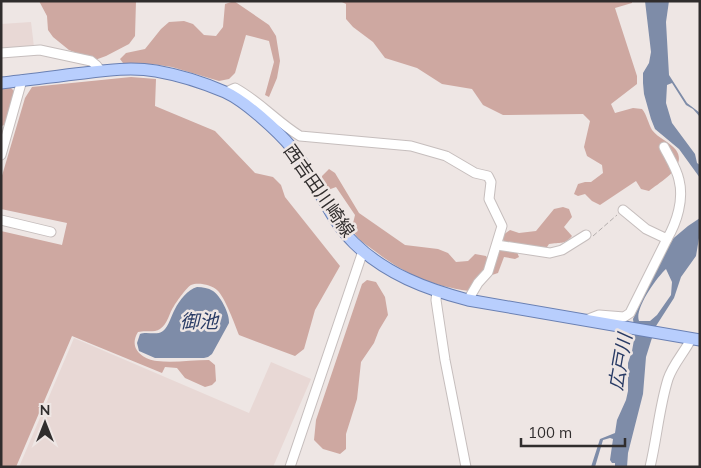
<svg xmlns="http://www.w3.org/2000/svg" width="701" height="468" font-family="Mulish,'Noto Sans JP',sans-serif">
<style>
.built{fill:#e8d8d5}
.forest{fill:#cea8a1}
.water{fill:#7e8ca8;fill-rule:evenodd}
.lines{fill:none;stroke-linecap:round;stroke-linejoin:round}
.minor-casing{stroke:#c6bebd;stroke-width:11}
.major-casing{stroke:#6a80b3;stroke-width:13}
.path{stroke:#b3adac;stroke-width:1;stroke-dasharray:5 2.5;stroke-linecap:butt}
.minor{stroke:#fff;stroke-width:9}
.major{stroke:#b8cefd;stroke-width:11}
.labels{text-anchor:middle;stroke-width:5;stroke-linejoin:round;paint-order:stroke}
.street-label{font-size:18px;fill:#302d2d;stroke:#eee6e4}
.water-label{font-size:19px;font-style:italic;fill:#293b65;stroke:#eee6e4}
</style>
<rect width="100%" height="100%" fill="#eee6e4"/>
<g class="built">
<polygon points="31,22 34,47 1,50 1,24"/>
<polygon points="74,338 249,413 271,362 311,379 273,467 19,467"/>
</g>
<g class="forest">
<polygon points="39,1 136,1 135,36 129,44 106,56 95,60 69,50 53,37 48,30 47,16"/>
<polygon points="234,1 269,25 276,36 280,61 277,78 269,97 265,95 274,62 269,41 246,35 235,73 229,79 219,81 172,67 152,64 126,64 123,63 120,59 126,53 145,49 161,29 169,22 184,21 193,24 204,35 216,36 223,27 225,4"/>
<path d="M340,1H632V3L615,8L637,76V84L611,104L615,113L633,108L642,109C647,115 648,123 652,130C658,138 670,142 676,150C688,167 660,182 649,191L641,189L636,181L600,205L592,201L585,194L578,196L574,194L578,184L585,182H591L603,173L602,165L587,156L584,147L590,121L583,114L503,115L483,105L472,89L442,84L417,68L385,58L373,42L353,27L346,19V4Z"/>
<path d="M131,77L156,79L155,106L215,131L255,173L273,177L281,185L285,197L340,266L315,310L304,349L295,356L239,335C235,325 225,297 217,290C212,285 198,282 191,285C187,287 177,301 174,306C169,313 168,324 160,329C154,333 145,330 138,332C128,348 142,359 157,361C174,363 192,360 209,360L215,365L216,381L212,385L205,387L185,378L177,368L165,367L162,373L72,336L16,467H1V231L62,245L67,223L1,209V179L25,98L32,87Z"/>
<polygon points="10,87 14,91 5,125 1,126 1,88"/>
<path d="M329,169L335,173L359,213L405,245L438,249L448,253L456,262L468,261L475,254L486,256L489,261L486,270L469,291C428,285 405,274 372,249C365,244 356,238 353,230C352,225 354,220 355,215L336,187L328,190L322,182V176Z"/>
<path d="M563,207L569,209L572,217L564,227L572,236C565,245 560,242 549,244L547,247L540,249L506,243L503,240V235L510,230L519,233L536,231L554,209Z"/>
<polygon points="502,248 517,252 519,257 515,259 504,257 498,273 492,275 490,272 497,251"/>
<polygon points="367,280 376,282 385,297 388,315 379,330 374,343 361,362 357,399 346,434 346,449 340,454 323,449 314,440 316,420 362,284"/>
</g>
<g class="water">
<polygon points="645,1 669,1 666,22 669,75 687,103 700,113 700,117 693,109 686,105 672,83 667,85 666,103 672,123 695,154 697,163 700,165 700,178 679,149 655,129 651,119 644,94 643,83 643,73 649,63 651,52"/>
<path d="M700,218V232L696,256L681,277L674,298L656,326L651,341L646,357L643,394L628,453L627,467H615V463H612L610,460L613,439L610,438L603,440L595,467H591L600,439L615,433L617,420L626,400L628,391V363L632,351L635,334L633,319L669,242L688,226ZM666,269L672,282L671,295L657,315L650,321H639C634,309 657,277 666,269Z"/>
<path d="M197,287C203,287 208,288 213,291C220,295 230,314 229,323L212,354L208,357L204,358H155L139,351L137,343L140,334C147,331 156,336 163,331C169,326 171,316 175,309C179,301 188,289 197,287Z"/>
</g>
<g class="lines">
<defs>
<g id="minor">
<polyline points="1,53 40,50 91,61 96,65 101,71"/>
<path d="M226,92L235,88C259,101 277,122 300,136L411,146L446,156L475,173L488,176L491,182L489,199L502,226L488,272L478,283L468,300"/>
<polyline points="1,155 22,80"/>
<path d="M623,210L646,229L667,239C677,222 684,199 679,180C677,169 669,157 664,147"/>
<polyline points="1,220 51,232"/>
<polyline points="497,245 550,253 562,250 586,235"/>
<polyline points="437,292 436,300 445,360 466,467"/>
<polyline points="586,320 599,315 624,317 630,313 667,239"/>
<polyline points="290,467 363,251"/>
<path d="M650,467C657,438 659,408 668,379C673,364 684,353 691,339"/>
</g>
<path id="major" d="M1,83C29,80 57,76 84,73C108,70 132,67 156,71C179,75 204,83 225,92C245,101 278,131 292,148C315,177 327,216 354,243C386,274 426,289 468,300L700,340"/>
</defs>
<use href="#minor" class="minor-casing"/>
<use href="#major" class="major-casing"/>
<polyline class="path" points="593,236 617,215"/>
<use href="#minor" class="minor"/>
<use href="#major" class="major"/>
</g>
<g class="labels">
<g class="street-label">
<text transform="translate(319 191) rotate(55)" y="6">西吉田川崎線</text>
</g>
<g class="water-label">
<text x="199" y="328">御池</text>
<text transform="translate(620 362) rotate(-80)" y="7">広戸川</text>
</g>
</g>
<rect width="701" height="468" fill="none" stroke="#302d2d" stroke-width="5"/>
<g transform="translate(45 423)" stroke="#eee6e4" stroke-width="4" paint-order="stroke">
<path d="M0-4L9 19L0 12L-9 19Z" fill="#302d2d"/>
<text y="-8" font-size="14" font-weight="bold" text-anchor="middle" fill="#302d2d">N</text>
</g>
<path d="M521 438v8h104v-8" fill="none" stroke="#302d2d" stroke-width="2.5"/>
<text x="528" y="438" font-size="15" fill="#302d2d" stroke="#eee6e4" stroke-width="4" paint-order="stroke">100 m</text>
</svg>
